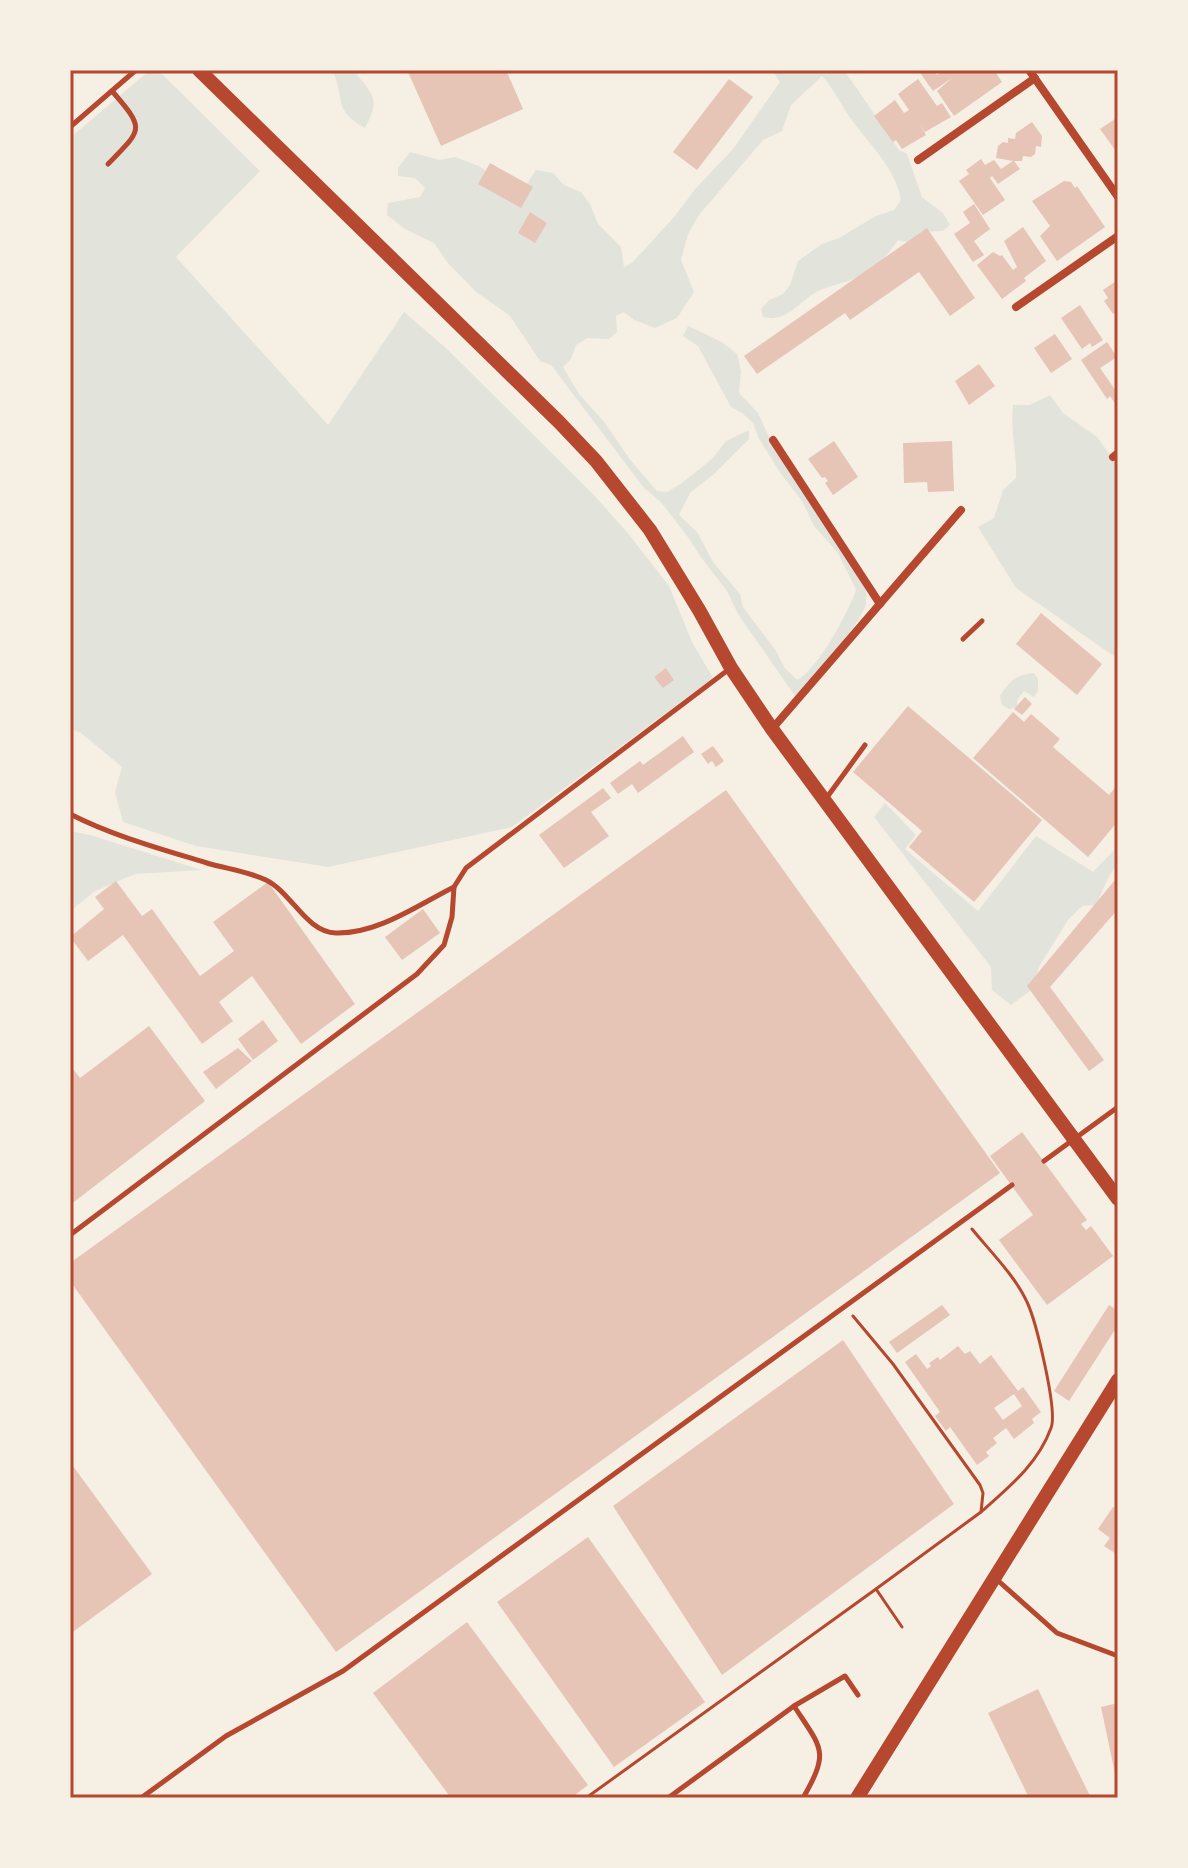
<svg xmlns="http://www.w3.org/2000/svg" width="1188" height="1868" font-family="Cabin,sans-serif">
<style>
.green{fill:#e2e4dc}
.building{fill:#e6c5b7;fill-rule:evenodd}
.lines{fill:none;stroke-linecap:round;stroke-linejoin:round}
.path{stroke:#b5482f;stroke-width:3}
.service{stroke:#b5482f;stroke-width:5}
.minor{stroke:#b5482f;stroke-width:8}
.secondary{stroke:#b5482f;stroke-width:14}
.primary{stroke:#b5482f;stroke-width:14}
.neatline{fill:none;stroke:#b5482f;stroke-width:3}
</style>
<rect width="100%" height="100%" fill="#f6efe4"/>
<g class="green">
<polygon points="150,70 158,70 260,171 176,257 328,425 404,312 447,349 592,493 627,532 669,586 692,642 713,678 512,827 328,867 196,846 123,822 115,792 122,767 81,733 70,728 70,138"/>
<path d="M332,70H361L357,75C376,97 379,102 365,128C331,109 346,98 332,70Z"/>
<path d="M772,70H844L899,150L907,154L922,197L943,213L950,225L943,231L923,232C915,241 910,244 898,240C892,249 875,271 864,275C851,281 836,284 823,289C801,297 789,324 763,317L761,309L769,300L783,294L790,285L798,261L822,244L839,238L876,216L894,210L901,200C896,169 869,144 851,119C841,105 834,89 822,76L791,105L782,131L763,140L699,215L688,234L681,260L694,292L677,318L655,328L634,320L624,312L616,316L617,332L609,339L588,338L576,345L571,359L563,367L579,394L605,423L631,461L657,491L667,492L682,483L713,458L726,441L749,430V439L714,474L690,493L679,515L697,532L713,562L740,594L743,607L776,651L784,667L797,680C817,671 849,611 856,590L838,553L814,526L802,501L779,471L758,437L753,423L742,413L731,407L698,346L683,336L688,326L722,342L737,354L741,371L739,393L758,413L769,437L785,457L866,589C866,594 867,602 865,607C858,627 811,681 795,696L738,614L727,591L700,556L690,540L661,502L644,488L551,365L540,361L510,316L475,291L447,262L434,243L405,229L387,215L388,203L420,197L425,188L415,178L398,176V168L410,152L440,160L455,157L479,166L504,184L526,185L536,170L553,173L564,185L581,192L590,204L598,224L621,247L624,267L632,263L674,217L696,188L733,149L780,82Z"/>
<path d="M1050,395L1063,413L1097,437L1118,466V659L1016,588L978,527L994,518L1003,490L1016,478C1017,453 1010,430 1013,405H1030Z"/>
<path d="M1034,673L1038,679V691L1034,697L1024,691L1017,700V707L1009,709L1002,705L1000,696C1010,681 1015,675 1034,673Z"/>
<path d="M885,803L916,835L905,849L978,911L1036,836L1093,872L1118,846V865C1106,876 1104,891 1095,905L1082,906L1068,920L1040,965L1030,991L1011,1005L992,990L991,967L874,817Z"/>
<polygon points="70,831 90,835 202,870 135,874 95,891 70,911"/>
</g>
<g class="building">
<polygon points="413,70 506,70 523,109 441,146 408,72"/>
<polygon points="918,70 933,70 937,75 944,70 994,70 1002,82 954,116 937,91 952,78 933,91"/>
<polygon points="729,79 753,97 697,170 673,152"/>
<polygon points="918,79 937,106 942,103 951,117 925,132 920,124 926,135 902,149 896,140 893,142 874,116 895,100 904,113 909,110 898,94"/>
<polygon points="1118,117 1118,154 1100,129"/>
<polygon points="1032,122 1042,136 1041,147 1036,146 1035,154 1031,157 1023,156 1022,161 1014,161 1020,169 998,184 992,176 990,178 1005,200 983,215 959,181 969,174 966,170 981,159 985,165 994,160 1001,169 1013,161 996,158 998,146 1003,142 1008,143 1008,138 1015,139 1016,133"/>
<polygon points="490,163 533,187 521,208 478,184"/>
<polygon points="1064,181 1071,182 1075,188 1077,186 1105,227 1057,261 1040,236 1050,226 1032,201"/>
<polygon points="974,204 990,229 974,241 984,255 973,262 954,234 970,223 963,212"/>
<polygon points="530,212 547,223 535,243 518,233"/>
<polygon points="1023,227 1046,261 1024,278 1026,281 1002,299 977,265 993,252 1000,256 1002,255 1013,270 1017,267 1004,241"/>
<polygon points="927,228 975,298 950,316 919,272 850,320 845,313 757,374 744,356"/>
<polygon points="1116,281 1118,310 1113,314 1104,301 1108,298 1103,290"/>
<polygon points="1080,305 1103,340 1092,347 1090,343 1082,349 1061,318"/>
<polygon points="1055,334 1072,359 1051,373 1034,348"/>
<polygon points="1107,342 1117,357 1100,368 1118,394 1118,408 1110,396 1107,399 1081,360"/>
<polygon points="979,364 995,386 969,405 955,381"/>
<polygon points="834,441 858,477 833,495 825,483 828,481 825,477 822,478 808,459"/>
<polygon points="952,441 954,491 928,492 927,482 904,483 903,443"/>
<polygon points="1041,613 1102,664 1077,695 1016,644"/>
<polygon points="666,668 674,680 663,688 654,677"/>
<polygon points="1025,697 1032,704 1022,715 1014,709"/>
<polygon points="908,706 1042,820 974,902 909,847 922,831 853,772"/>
<polygon points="1013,712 1024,722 1031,714 1060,739 1053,747 1109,795 1118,784 1118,821 1088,857 973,758"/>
<polygon points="683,736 694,752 638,793 632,784 618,794 610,783 640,761 643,765"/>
<polygon points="713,746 724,761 716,767 712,761 708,764 701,754"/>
<polygon points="603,788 611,798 591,812 609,836 564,868 539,835"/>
<polygon points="726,790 1000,1173 336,1652 70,1281 70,1263"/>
<polygon points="1115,880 1118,883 1118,909 1050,987 1104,1060 1089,1071 1027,986"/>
<polygon points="116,881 142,916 152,909 200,976 234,951 213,922 268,882 355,1004 301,1044 252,976 219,1002 233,1021 202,1044 123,935 88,961 70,937 104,909 95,897"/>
<polygon points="423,909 440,933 402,960 385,937"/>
<polygon points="263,1020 278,1041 253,1060 238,1039"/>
<polygon points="149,1026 205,1101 70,1205 70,1065 80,1078"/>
<polygon points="238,1048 252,1061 216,1089 203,1072"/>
<polygon points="1022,1132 1087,1220 1081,1224 1086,1230 1091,1226 1113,1256 1047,1305 999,1240 1033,1215 990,1156"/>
<polygon points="942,1305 950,1315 897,1353 889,1342"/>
<polygon points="1109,1305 1118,1311 1118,1325 1069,1401 1054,1391"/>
<polygon points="843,1340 954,1504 722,1675 613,1506"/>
<path d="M958,1346L965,1354L970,1351L980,1364L991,1355L1018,1391L1023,1387L1041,1412L1032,1419L1034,1423L1014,1439L1006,1428L993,1438L997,1443L986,1452L989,1456L977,1465L950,1427L946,1431L935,1416L940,1412L905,1362L916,1354L927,1369L931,1366L929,1363L938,1357L940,1360ZM1014,1394L1022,1406L1003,1420L994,1408Z"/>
<polygon points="70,1462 152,1574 70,1634"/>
<polygon points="1113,1507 1118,1510 1118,1555 1104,1546 1110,1538 1098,1529"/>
<polygon points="588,1537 705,1702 614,1767 497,1602"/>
<polygon points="467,1622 588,1785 571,1798 451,1798 373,1693"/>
<polygon points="1038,1689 1063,1741 1091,1798 1029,1798 988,1713"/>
<polygon points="1118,1703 1118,1783 1117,1783 1101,1707"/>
</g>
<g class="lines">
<g class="path">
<path d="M972,1229C989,1250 1016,1277 1027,1302C1036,1321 1058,1411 1051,1428C1038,1464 1009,1487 981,1512"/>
<polyline points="853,1316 893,1364 980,1485 983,1493 981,1512 876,1589 902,1627"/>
<polyline points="586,1798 876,1589"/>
</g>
<g class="service">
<polyline points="70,127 136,70"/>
<path d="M108,164C142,129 146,130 112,91"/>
<polyline points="963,639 982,621"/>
<polyline points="825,800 865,745"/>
<path d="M70,814C113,836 161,849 207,863C227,869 247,871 266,880C292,893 306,932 336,933C378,934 418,905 454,887"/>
<polyline points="1044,1161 1118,1107"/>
<polyline points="70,1235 417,974 444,945 452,917 454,887 466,868 728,670"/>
<polyline points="995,1578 1057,1633 1118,1656"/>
<path d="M794,1706C822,1749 830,1751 803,1798"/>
<polyline points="141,1798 226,1736 343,1671 1012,1185"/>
<polyline points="668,1798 794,1706 845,1676 858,1695"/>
</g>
<g class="minor">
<polyline points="1029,70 1118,197"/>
<polyline points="918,160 1035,78"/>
<polyline points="1016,307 1118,236"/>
<polyline points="773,440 880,604"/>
<polyline points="1113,457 1118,453"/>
<polyline points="772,729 961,510"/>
</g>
<polyline class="secondary" points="199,70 559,422 596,461 650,530 699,610 731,668 772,729 1118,1199"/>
<polyline class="primary" points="857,1798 1118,1380"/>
</g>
<rect width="1188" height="1868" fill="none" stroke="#f6efe4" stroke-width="144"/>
<rect x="72" y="72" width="1044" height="1724" class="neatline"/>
</svg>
